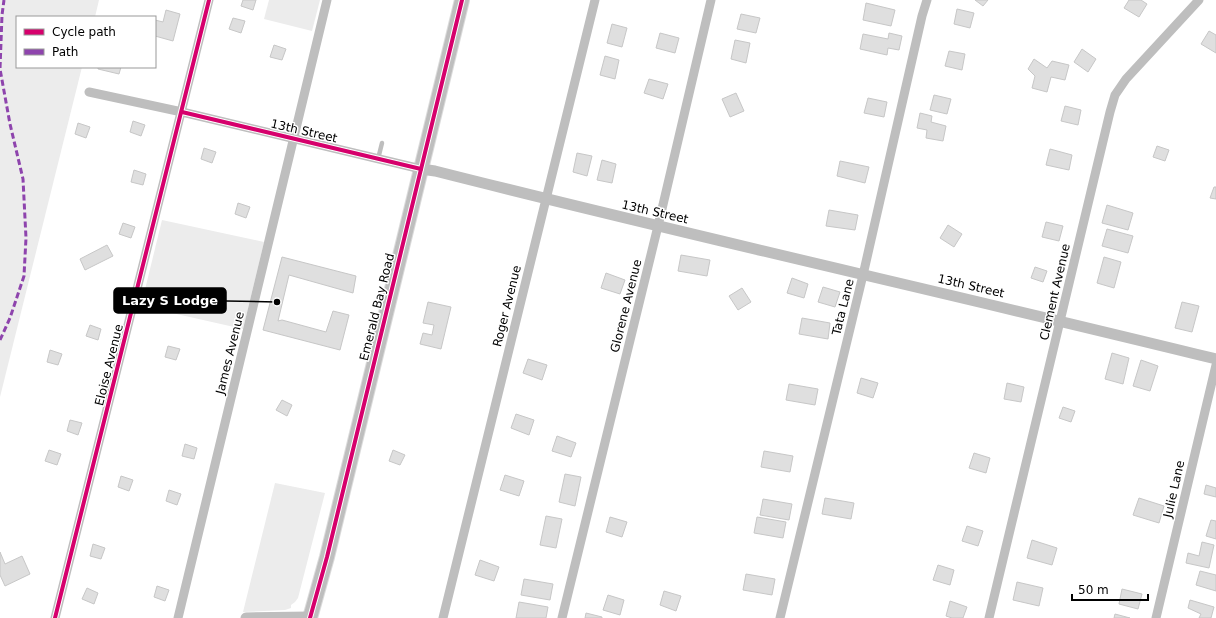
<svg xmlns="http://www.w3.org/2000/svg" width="1216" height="618" font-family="'DejaVu Sans',sans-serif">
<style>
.green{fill:#ececec}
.building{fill:#dfdfdf;stroke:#c7c7c7}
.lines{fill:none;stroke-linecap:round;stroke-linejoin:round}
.primary-casing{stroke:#dbdbdb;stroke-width:16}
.service{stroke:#bebebe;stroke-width:4.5}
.minor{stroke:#bebebe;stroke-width:9}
.tertiary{stroke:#bebebe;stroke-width:11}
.primary{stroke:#bebebe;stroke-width:14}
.quiet{stroke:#8e44ad;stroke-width:3;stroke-dasharray:6 3;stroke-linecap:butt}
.cycleway-casing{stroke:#fff;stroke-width:6}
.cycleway{stroke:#d6006c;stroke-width:4}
.labels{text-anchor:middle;stroke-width:3;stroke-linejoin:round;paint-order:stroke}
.street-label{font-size:12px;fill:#000;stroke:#fff}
.leader{fill:none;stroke:#000;stroke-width:1.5}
.callout-dot{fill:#000;stroke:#fff;stroke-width:1.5}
.callout{fill:#000;stroke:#000;stroke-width:1.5}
.callout-label{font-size:13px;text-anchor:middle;font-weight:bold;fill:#fff}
</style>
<rect width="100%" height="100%" fill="#fff"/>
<g class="green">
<polygon points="0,0 99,0 95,17 17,17 17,67 82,67 0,397"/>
<polygon points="269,0 320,0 312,31 264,19"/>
<polygon points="162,220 264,242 243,329 141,306"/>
<polygon points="275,483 325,493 298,598 295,602 291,605 291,608 285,610 243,612"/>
</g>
<g class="building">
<polygon points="243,0 256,0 253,10 241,6"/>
<polygon points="975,0 988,0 983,6"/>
<polygon points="1129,0 1141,0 1147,4 1139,17 1124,8"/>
<polygon points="866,3 895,10 891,26 863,20"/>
<polygon points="957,9 974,13 970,28 954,24"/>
<polygon points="166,10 180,14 173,41 155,36 155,20 163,22"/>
<polygon points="741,14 760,18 756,33 737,29"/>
<polygon points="233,18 245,21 241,33 229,29"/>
<polygon points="612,24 627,28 622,47 607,43"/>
<polygon points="1209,31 1216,35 1216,53 1201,44"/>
<polygon points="660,33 679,38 675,53 656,48"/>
<polygon points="889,33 902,36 899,50 888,48 887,55 860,49 863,34 888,39"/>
<polygon points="735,40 750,43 746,63 731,59"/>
<polygon points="274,45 286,49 282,60 270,57"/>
<polygon points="1082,49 1096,59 1088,72 1074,62"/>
<polygon points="949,51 965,54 962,70 945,66"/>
<polygon points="605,56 619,60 615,79 600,75"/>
<polygon points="1034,59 1047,68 1052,61 1069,65 1065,80 1051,77 1047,92 1032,88 1035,76 1028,69"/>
<polygon points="98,67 121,67 119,74 98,69"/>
<polygon points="649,79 668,84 663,99 644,93"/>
<polygon points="736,93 744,111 730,117 722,99"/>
<polygon points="934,95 951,99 947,114 930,110"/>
<polygon points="868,98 887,102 884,117 864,113"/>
<polygon points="1065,106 1081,110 1078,125 1061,121"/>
<polygon points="920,113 932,116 931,122 946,126 943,141 926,138 927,130 917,128"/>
<polygon points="133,121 145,125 141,136 130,132"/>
<polygon points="78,123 90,127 86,138 75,134"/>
<polygon points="1157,146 1169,150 1165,161 1153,157"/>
<polygon points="204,148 216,152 212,163 201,159"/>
<polygon points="1050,149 1072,155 1069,170 1046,165"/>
<polygon points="577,153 592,156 587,176 573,172"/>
<polygon points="602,160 616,164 612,183 597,180"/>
<polygon points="840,161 869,167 865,183 837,176"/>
<polygon points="134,170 146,174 143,185 131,182"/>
<polygon points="1214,187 1216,187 1216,199 1210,198"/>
<polygon points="238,203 250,207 246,218 235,214"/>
<polygon points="1107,205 1133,213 1128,230 1102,223"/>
<polygon points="829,210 858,215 855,230 826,226"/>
<polygon points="1046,222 1063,226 1059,241 1042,237"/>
<polygon points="123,223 135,227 131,238 119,234"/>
<polygon points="948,225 962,234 954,247 940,238"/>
<polygon points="1107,229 1133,236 1128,253 1102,246"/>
<polygon points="107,245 113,256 85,270 80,259"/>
<polygon points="681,255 710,260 707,276 678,271"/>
<polygon points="282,257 356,276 353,293 289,275 278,321 282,320 326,332 333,311 349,315 340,350 263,330"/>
<polygon points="1104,257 1121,262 1114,288 1097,283"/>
<polygon points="1035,267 1047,271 1043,282 1031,278"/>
<polygon points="606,273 625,280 620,294 601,288"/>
<polygon points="792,278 808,284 804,298 787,293"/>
<polygon points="823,287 840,292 835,307 818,302"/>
<polygon points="742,288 751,302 738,310 729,296"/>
<polygon points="428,302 451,307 441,349 420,344 423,333 432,335 434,325 423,323"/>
<polygon points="1182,302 1199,306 1192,332 1175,328"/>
<polygon points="802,318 830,323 828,339 799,334"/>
<polygon points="90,325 101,329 98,340 86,336"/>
<polygon points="168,346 180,349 176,360 165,357"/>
<polygon points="50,350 62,354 58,365 47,362"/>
<polygon points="1112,353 1129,358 1123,384 1105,379"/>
<polygon points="528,359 547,365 542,380 523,373"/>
<polygon points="1141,360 1158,366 1150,391 1133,386"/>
<polygon points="861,378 878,383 873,398 857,393"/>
<polygon points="1007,383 1024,387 1021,402 1004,399"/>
<polygon points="789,384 818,389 815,405 786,400"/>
<polygon points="282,400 292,405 287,416 276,410"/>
<polygon points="1063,407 1075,411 1071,422 1059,418"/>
<polygon points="516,414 534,420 529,435 511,428"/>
<polygon points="70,420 82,423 78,435 67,431"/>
<polygon points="557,436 576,443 571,457 552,451"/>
<polygon points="185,444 197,448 194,459 182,456"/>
<polygon points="49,450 61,454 57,465 45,461"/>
<polygon points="393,450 405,455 400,465 389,461"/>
<polygon points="764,451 793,456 790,472 761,467"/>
<polygon points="974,453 990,458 986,473 969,468"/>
<polygon points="565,474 581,477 575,506 559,502"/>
<polygon points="505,475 524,481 519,496 500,490"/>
<polygon points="121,476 133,480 129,491 118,487"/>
<polygon points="1206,485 1216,488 1216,497 1204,494"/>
<polygon points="169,490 181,494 177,505 166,501"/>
<polygon points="825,498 854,503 851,519 822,514"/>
<polygon points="1139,498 1164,506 1159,523 1133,515"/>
<polygon points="763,499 792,504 789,520 760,515"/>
<polygon points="546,516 562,519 556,548 540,545"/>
<polygon points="610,517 627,522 622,537 606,532"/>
<polygon points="757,517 786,522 783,538 754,533"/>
<polygon points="1211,520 1216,521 1216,539 1206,536"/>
<polygon points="967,526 983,531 978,546 962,541"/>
<polygon points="1032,540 1057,548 1052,565 1027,558"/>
<polygon points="1202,542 1214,545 1209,568 1186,563 1188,553 1199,556"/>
<polygon points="93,544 105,548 101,559 90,556"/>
<polygon points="0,552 5,564 22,556 30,574 5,586 0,575"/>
<polygon points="480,560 499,567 494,581 475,575"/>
<polygon points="938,565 954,570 950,585 933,580"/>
<polygon points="1200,571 1216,575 1216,591 1196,585"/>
<polygon points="746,574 775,579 772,595 743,590"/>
<polygon points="524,579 553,584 550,600 521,595"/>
<polygon points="1017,582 1043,588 1039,606 1013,600"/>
<polygon points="157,586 169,590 165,601 154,597"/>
<polygon points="87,588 98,593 94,604 82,599"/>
<polygon points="1122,589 1142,594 1138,609 1119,604"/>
<polygon points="664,591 681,596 676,611 660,605"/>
<polygon points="608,595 624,600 620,615 603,610"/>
<polygon points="1190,600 1214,607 1211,618 1199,618 1201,614 1188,608"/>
<polygon points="950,601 967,607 963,618 952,618 946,616"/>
<polygon points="519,602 548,607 546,618 516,618"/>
<polygon points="586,613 602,617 602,618 585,618"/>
<polygon points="1115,614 1130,618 1114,618"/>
</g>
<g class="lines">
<defs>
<polyline id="primary" points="310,618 327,557 462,0"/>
</defs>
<use href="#primary" class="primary-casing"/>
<polyline class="service" points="378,159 382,143"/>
<g class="minor">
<polyline points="89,92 182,112 421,169"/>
<polyline points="55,618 209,0"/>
<polyline points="178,618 327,0"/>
<polyline points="443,618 595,0"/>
<polyline points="562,618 658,226 711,0"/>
<polyline points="780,618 863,275 922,16 927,0"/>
<polyline points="989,618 1110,112 1115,95 1126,79 1199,0"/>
<polyline points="1156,618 1216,365"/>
</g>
<g class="tertiary">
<path d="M421,169L435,171C695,237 956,295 1216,359"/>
<polyline points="246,618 310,617"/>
</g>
<use href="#primary" class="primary"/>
<polyline class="quiet" points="0,340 10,318 24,276 26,238 23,179 10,124 0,69 2,15 4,0"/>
<defs>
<g id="cycleway">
<polyline points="182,112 421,169"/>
<polyline points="55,618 209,0"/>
<polyline points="310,618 327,557 462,0"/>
</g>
</defs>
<use href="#cycleway" class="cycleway-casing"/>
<use href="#cycleway" class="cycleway"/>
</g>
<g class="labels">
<g class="street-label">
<text transform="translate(304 131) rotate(13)" y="4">13th Street</text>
<text transform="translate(655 212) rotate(13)" y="4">13th Street</text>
<text transform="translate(971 286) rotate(13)" y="4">13th Street</text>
<text transform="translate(1055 292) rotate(-77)" y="4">Clement Avenue</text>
<text transform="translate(507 306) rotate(-76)" y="4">Roger Avenue</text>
<text transform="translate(626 306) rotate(-76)" y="4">Glorene Avenue</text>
<text transform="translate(377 307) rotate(-76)" y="4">Emerald Bay Road</text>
<text transform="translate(843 307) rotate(-76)" y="4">Tata Lane</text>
<text transform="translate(230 353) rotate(-76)" y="4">James Avenue</text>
<text transform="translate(109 365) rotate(-76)" y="4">Eloise Avenue</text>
<text transform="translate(1174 489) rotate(-77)" y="4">Julie Lane</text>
</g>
</g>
<path class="leader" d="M277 302L226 301"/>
<circle class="callout-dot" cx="277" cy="302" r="4"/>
<rect class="callout" x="114" y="288" width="112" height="25" rx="4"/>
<g class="callout-label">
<text x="170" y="305">Lazy S Lodge</text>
</g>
<rect x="16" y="16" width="140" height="52" fill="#ffffff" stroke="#999999"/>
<rect x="24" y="29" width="20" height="6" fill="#d6006c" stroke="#999999"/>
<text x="52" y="36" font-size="12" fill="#000000">Cycle path</text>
<rect x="24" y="49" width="20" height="6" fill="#8e44ad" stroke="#999999"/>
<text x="52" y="56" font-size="12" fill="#000000">Path</text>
<path d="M1072 594v6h76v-6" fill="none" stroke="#000000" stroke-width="2"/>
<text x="1078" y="594" font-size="12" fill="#000000" stroke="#ffffff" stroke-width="3" paint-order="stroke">50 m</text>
</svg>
